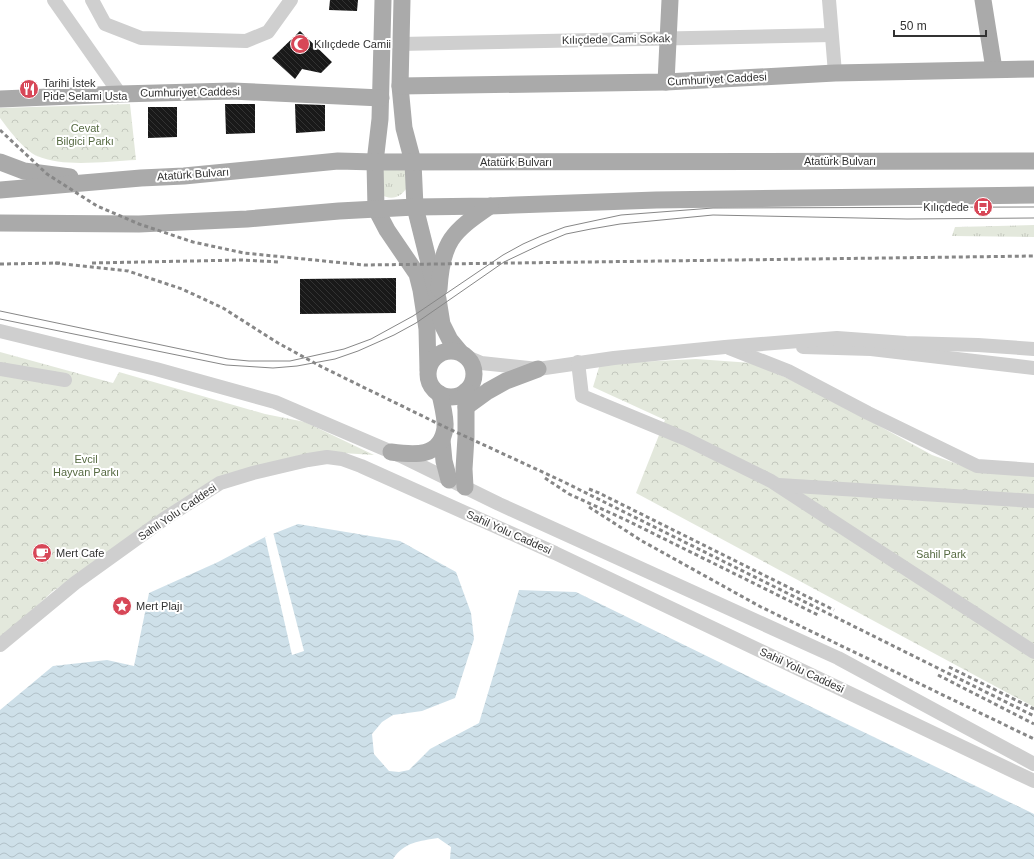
<svg xmlns="http://www.w3.org/2000/svg" width="1034" height="859" font-family="Arial,sans-serif">
<style>
.grass{fill:url(#grass-tufts)}
.park{fill:url(#park-crowns)}
.water{fill:url(#water-waves)}
.pier{fill:#fff}
.building{fill:url(#building-back-hatch)}
.lines{fill:none;stroke-linecap:round;stroke-linejoin:round}
.minor{stroke:#cfcfcf;stroke-width:14}
.major{stroke:#aaa;stroke-width:17}
.tram{stroke:#878787;stroke-width:1}
.rail{stroke:#878787;stroke-width:3;stroke-dasharray:4 3;stroke-linecap:butt}
.labels{text-anchor:middle;stroke-width:4;stroke-linejoin:round;paint-order:stroke}
.street-label{font-size:11px;fill:#323232;stroke:#fff}
.poi-label{font-size:11px;fill:#323232;stroke:#fff;text-anchor:start}
.park-label{font-size:11px;fill:#576b43;stroke:#fff}
</style>
<defs>
<pattern id="grass-tufts" width="24" height="20" patternUnits="userSpaceOnUse"><rect width="24" height="20" fill="#e3e8dc"/><path d="M3 7l-1-3M5 7V3M7 7l1-3M15 17l-1-3M17 17v-4M19 17l1-3" fill="none" stroke="#c3c7bd"/></pattern>
<pattern id="park-crowns" width="20" height="18" patternUnits="userSpaceOnUse"><rect width="20" height="18" fill="#e3e8dc"/><path d="M2 6a3 3 0 1 1 6 0M12 15a3 3 0 1 1 6 0" fill="none" stroke="#c3c7bd"/></pattern>
<pattern id="water-waves" width="16" height="10" patternUnits="userSpaceOnUse"><rect width="16" height="10" fill="#cee0e9"/><path d="M0 5q4-4 8 0t8 0" fill="none" stroke="#b1c1c8"/></pattern>
<pattern id="building-back-hatch" width="6" height="6" patternUnits="userSpaceOnUse"><rect width="6" height="6" fill="#191919"/><path d="M-1 5l2 2M0 0l6 6M5-1l2 2" fill="none" stroke="#323232"/></pattern>
</defs>
<rect width="100%" height="100%" fill="#fff"/>
<g class="grass">
<path d="M380,168L405,170L408,186C401,198 391,201 380,194Z"/>
<polygon points="1034,225 1034,237 952,236 955,227"/>
</g>
<g class="park">
<path d="M130,104L136,160C107,161 65,168 37,156C24,150 9,130 0,118V108Z"/>
<polygon points="0,352 113,383 119,372 265,414 305,422 374,455 342,453 220,481 53,591 0,640"/>
<polygon points="696,359 752,363 812,389 932,455 980,472 1034,476 1034,707 636,493 665,420 593,387 600,364"/>
</g>
<path class="water" d="M298,524L400,541L456,572L471,613L474,639L455,698L422,711L393,715L382,722L372,734L374,754L389,771L399,772L409,770L430,749L479,723L519,590L576,592L774,689L1034,814V859H450L451,847L438,838C420,841 404,842 393,859H0V710L53,666L107,660L134,666L149,593L218,562L265,537Z"/>
<polygon class="pier" points="273,532 304,651 292,655 265,537"/>
<g class="building">
<polygon points="330,0 358,0 357,11 329,10"/>
<polygon points="300,31 332,62 321,73 302,69 295,79 272,58"/>
<polygon points="225,104 255,104 255,133 226,134"/>
<polygon points="295,104 325,105 325,131 296,133"/>
<polygon points="148,107 177,107 177,137 148,138"/>
<polygon points="396,278 396,313 300,314 300,279"/>
</g>
<g class="lines">
<g class="minor">
<polyline points="54,0 120,94"/>
<polyline points="92,0 105,24 141,38 246,41 268,32 291,0"/>
<polyline points="829,0 835,73"/>
<polyline points="400,44 831,35"/>
<polyline points="0,331 156,369 275,402 401,456 499,504 838,658 1034,764"/>
<polyline points="803,347 871,349 1034,368"/>
<polyline points="729,348 788,371 868,413 977,466 1034,470"/>
<polyline points="467,357 481,363 538,369 614,358 725,347 837,338 906,343 978,345 1034,349"/>
<polyline points="578,362 582,396 686,439 771,481 1034,652"/>
<polyline points="0,369 65,380"/>
<polyline points="779,485 1034,501"/>
<polyline points="0,645 75,583 164,519 220,483 253,473 308,460 327,457 342,459 361,466 555,553 1034,781"/>
</g>
<g class="major">
<polyline points="383,0 380,119 375,162 376,209 387,230 417,274 421,290 427,329 428,370"/>
<polyline points="402,0 400,86 404,128 413,162 415,207 438,299 442,324 450,340 460,352"/>
<polyline points="983,0 994,69"/>
<polyline points="666,82 670,0"/>
<polyline points="400,86 666,82 835,73 1034,69"/>
<polyline points="0,99 120,94 232,91 381,98"/>
<polyline points="0,162 24,171 70,177"/>
<polyline points="0,190 141,178 184,176 338,161 375,162 1034,161"/>
<polyline points="0,223 139,224 247,219 339,211 415,207 490,206 656,200 1034,195"/>
<path d="M439,289C442,241 452,232 490,206"/>
<circle cx="451" cy="374" r="23"/>
<polyline points="466,407 488,391 506,381 538,369"/>
<polyline points="442,440 444,461 449,480"/>
<path d="M391,452C414,455 441,458 445,428C446,418 442,404 440,394"/>
<polyline points="465,487 464,469 466,437 466,391"/>
</g>
<g class="tram">
<polyline points="0,311 228,359 249,361 290,361 344,349 371,339 413,316 503,255 523,244 541,236 565,227 621,215 713,208 1034,207"/>
<polyline points="0,319 226,365 273,368 297,366 335,359 358,351 394,335 416,323 504,262 542,244 566,234 591,229 620,224 713,215 907,219 1034,218"/>
</g>
<g class="rail">
<polyline points="0,130 47,174 97,206 139,224 193,242 244,253 364,265 1034,256"/>
<polyline points="55,263 128,271 182,289 223,308 278,343 322,367 445,427 562,481 1034,716"/>
<polyline points="92,263 241,260 280,262"/>
<polyline points="0,264 60,263"/>
<polyline points="545,478 569,494 626,520 820,616"/>
<polyline points="589,489 599,493 834,610"/>
<polyline points="589,507 642,541 761,607 1034,739"/>
<polyline points="949,667 1034,709"/>
<polyline points="938,675 1034,724"/>
</g>
</g>
<defs>
<symbol id="mosque-disc" viewBox="-11 -11 22 22"><circle r="9.5" fill="#d74757" stroke="#fff"/><path d="M3.5-4.9A6 6 0 1 0 3.5 4.9A5 5 0 1 1 3.5-4.9Z" fill="#fff"/></symbol>
<symbol id="restaurant-disc" viewBox="-11 -11 22 22"><circle r="9.5" fill="#d74757" stroke="#fff"/><path d="M-5-6h1v4h1v-4h1v4h1v-4h1v5L-1.5 .5V6h-2V.5L-5-1ZM5-6V6H3V1.5H1.5Q1.5-4 5-6Z" fill="#fff"/></symbol>
<symbol id="bus-disc" viewBox="-11 -11 22 22"><circle r="9.5" fill="#d74757" stroke="#fff"/><path d="M-5-6H5V4H4V6H2V4H-2V6H-4V4H-5ZM-3.5-4V0h7V-4ZM-3.5 1.2v1.5H-2V1.2ZM2 1.2v1.5H3.5V1.2Z" fill="#fff"/></symbol>
<symbol id="cafe-disc" viewBox="-11 -11 22 22"><circle r="9.5" fill="#d74757" stroke="#fff"/><path d="M-5.5-4.5H6V0H3Q3 3.5 0 3.5H-2.5Q-5.5 3.5-5.5 0ZM3-3.2v2h1.7v-2ZM-6 4.5H4V6H-6Z" fill="#fff"/></symbol>
<symbol id="sight-disc" viewBox="-11 -11 22 22"><circle r="9.5" fill="#d74757" stroke="#fff"/><path d="M0-6L1.8-2.2L6-1.7L2.9 1.2L3.7 5.4L0 3.3L-3.7 5.4L-2.9 1.2L-6-1.7L-1.8-2.2Z" fill="#fff"/></symbol>
</defs>
<g fill-rule="evenodd">
<use href="#mosque-disc" x="289" y="33" width="22" height="22"/>
<use href="#restaurant-disc" x="18" y="78" width="22" height="22"/>
<use href="#bus-disc" x="972" y="196" width="22" height="22"/>
<use href="#cafe-disc" x="31" y="542" width="22" height="22"/>
<use href="#sight-disc" x="111" y="595" width="22" height="22"/>
</g>
<g class="labels">
<g class="street-label">
<text transform="translate(616 39) rotate(-1)" y="4">Kılıçdede Cami Sokak</text>
<text transform="translate(717 79) rotate(-3)" y="4">Cumhuriyet Caddesi</text>
<text transform="translate(190 92) rotate(-1)" y="4">Cumhuriyet Caddesi</text>
<text x="840" y="165">Atatürk Bulvarı</text>
<text x="516" y="166">Atatürk Bulvarı</text>
<text transform="translate(193 174) rotate(-4)" y="4">Atatürk Bulvarı</text>
<text transform="translate(177 512) rotate(-34)" y="4">Sahil Yolu Caddesi</text>
<text transform="translate(509 532) rotate(24)" y="4">Sahil Yolu Caddesi</text>
<text transform="translate(802 670) rotate(25)" y="4">Sahil Yolu Caddesi</text>
</g>
<g class="poi-label">
<text x="314" y="48">Kılıçdede Camii</text>
<text x="43" y="87">Tarihi İstek<tspan x="43" dy="13">Pide Selami Usta</tspan></text>
<text x="969" y="211" text-anchor="end">Kılıçdede</text>
<text x="56" y="557">Mert Cafe</text>
<text x="136" y="610">Mert Plajı</text>
</g>
<g class="park-label">
<text x="85" y="132">Cevat<tspan x="85" dy="13">Bilgici Parkı</tspan></text>
<text x="86" y="463">Evcil<tspan x="86" dy="13">Hayvan Parkı</tspan></text>
<text x="941" y="558">Sahil Park</text>
</g>
</g>
<path d="M894 30v6h92v-6" fill="none" stroke="#323232" stroke-width="2"/>
<text x="900" y="30" font-size="12" fill="#323232" stroke="#ffffff" stroke-width="3" paint-order="stroke">50 m</text>
</svg>
